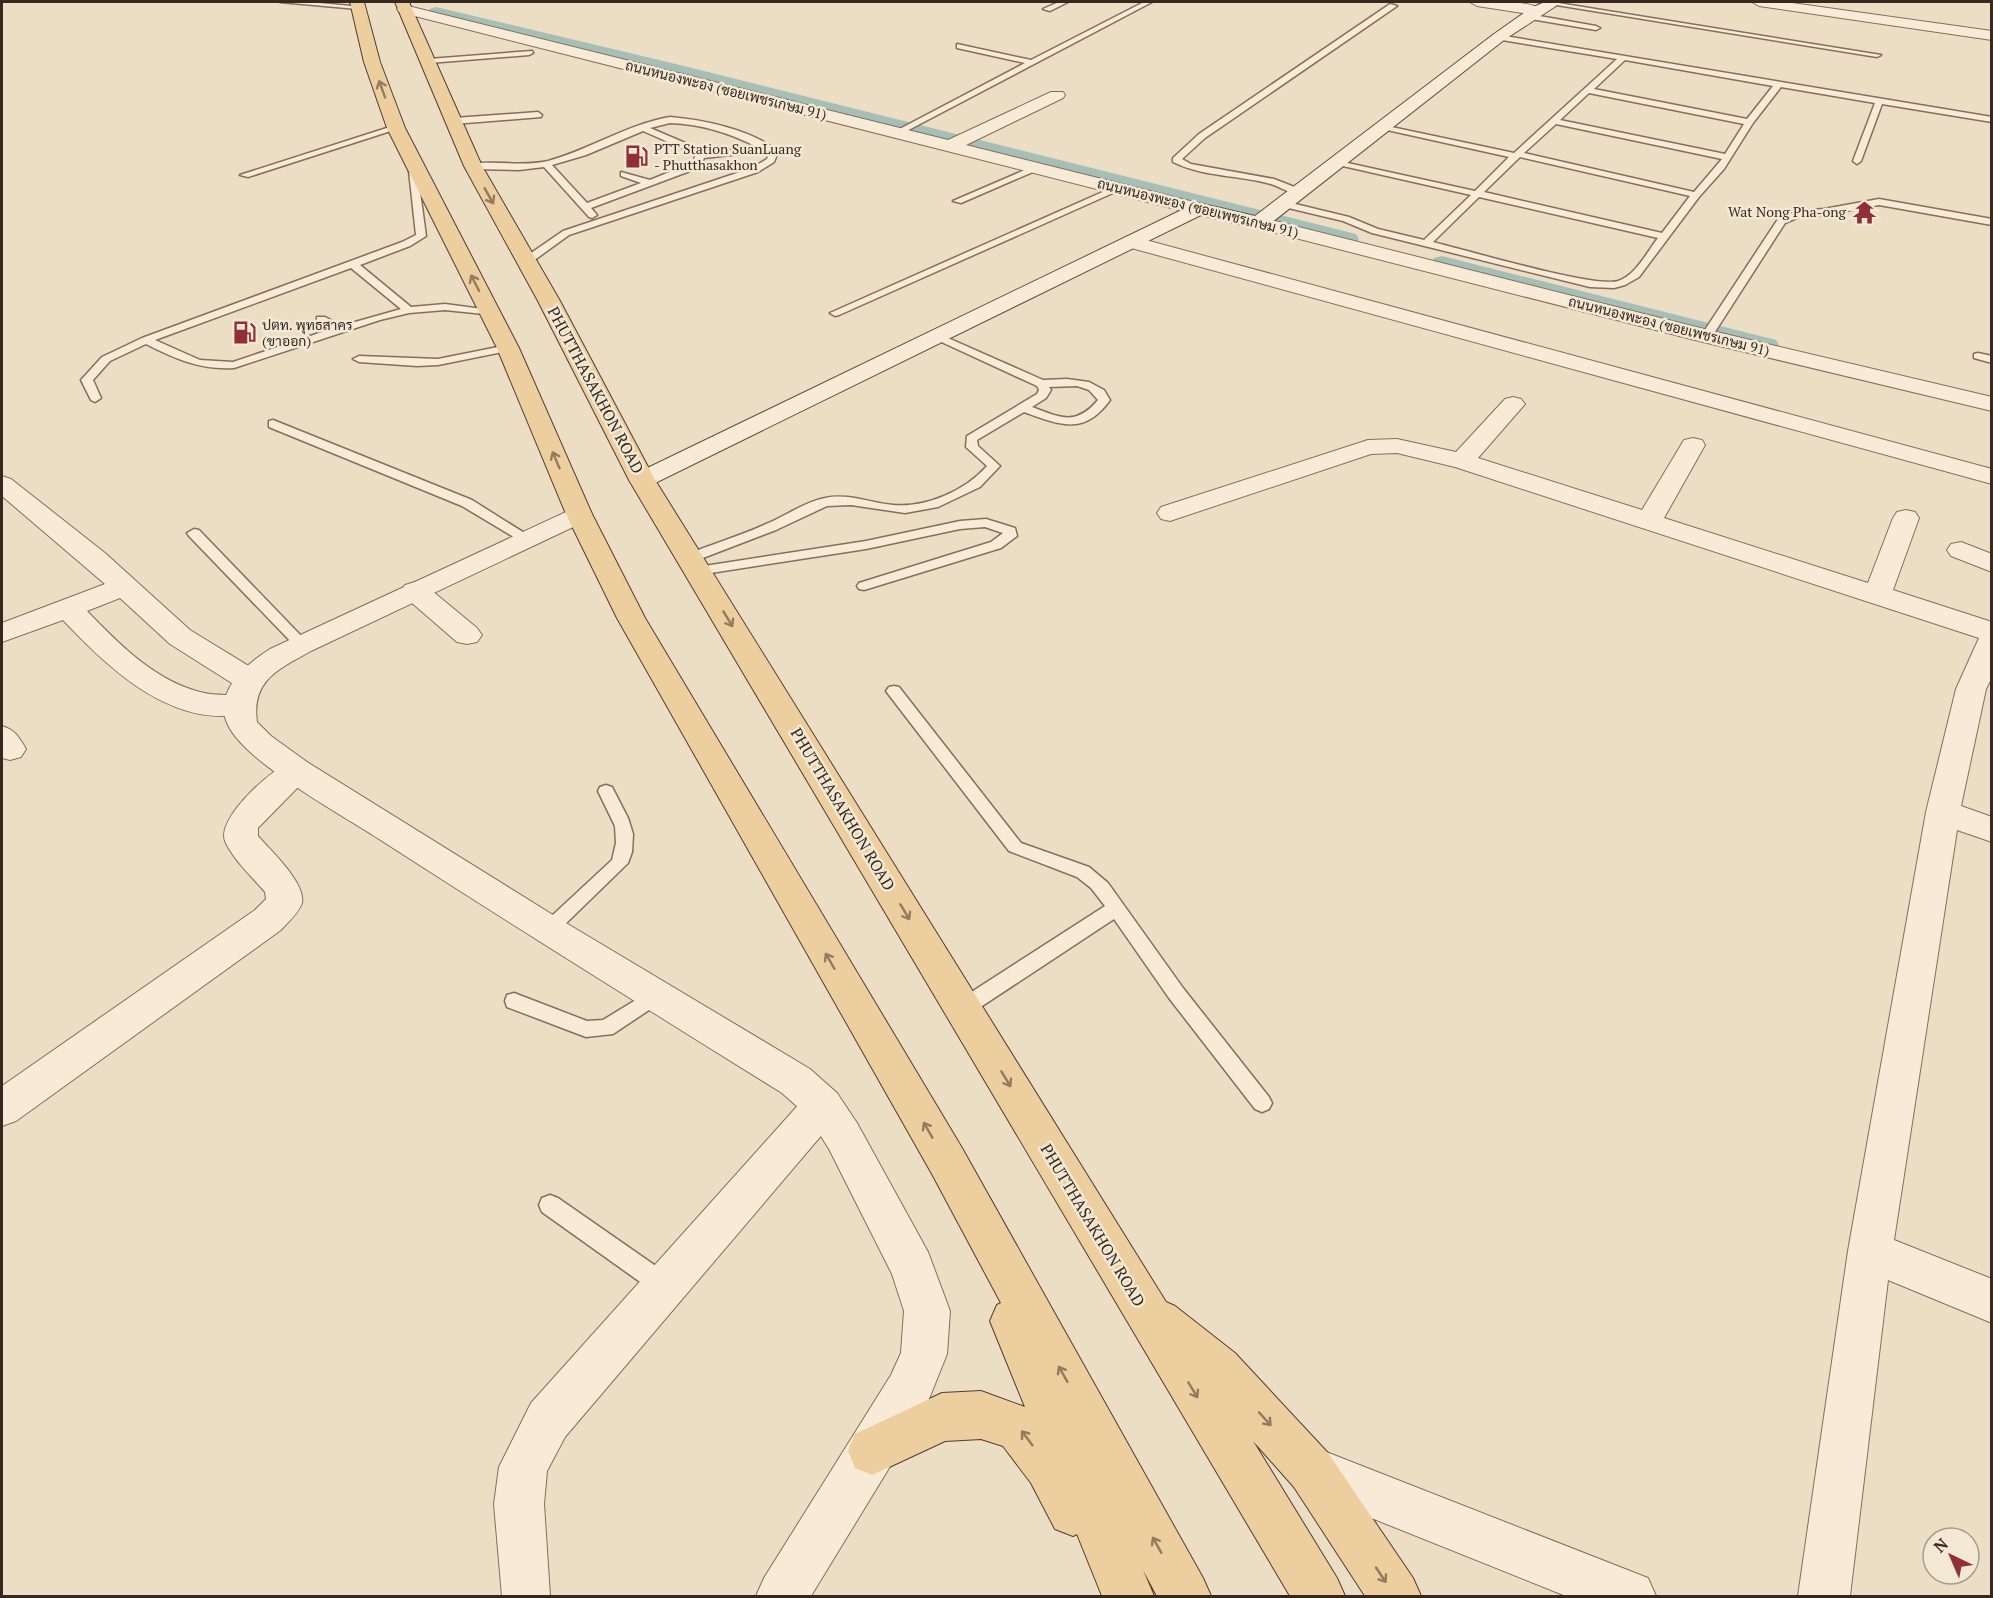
<svg xmlns="http://www.w3.org/2000/svg" width="1993" height="1598" font-family="'PT Serif',Sarabun,serif">
<style>
.lines{fill:none;stroke-linecap:round;stroke-linejoin:round}
.canal{fill:#a6bfb6;fill-rule:evenodd}
.service-casing{stroke:#856e5c;stroke-width:3}
.minor-casing{stroke:#856e5c;stroke-width:2}
.tertiary-casing{stroke:#856e5c;stroke-width:2}
.secondary-casing{stroke:#67503f;stroke-width:2}
.primary-casing{stroke:#533d30;stroke-width:2}
.service{fill:#f7ebd7;fill-rule:evenodd}
.minor{fill:#f7ebd7;fill-rule:evenodd}
.tertiary{fill:#f7ebd7;fill-rule:evenodd}
.secondary{fill:#f7ebd7;fill-rule:evenodd}
.primary{fill:#edce9f;fill-rule:evenodd}
.oneway{stroke:#927b5f}
.labels{text-anchor:middle;stroke-width:5;stroke-linejoin:round;paint-order:stroke}
.far-street-label{font-size:14px;fill:#36281f;stroke:#f3e8d4}
.far-poi-label{font-size:14px;fill:#36281f;stroke:#f3e8d4;text-anchor:start}
.street-label{font-size:16px;fill:#36281f;stroke:#f3e8d4}
</style>
<rect width="100%" height="100%" fill="#ecddc5"/>
<g class="lines">
<g class="canal">
<polygon points="436,7 680,65 1356,234 1359,239 1356,244 1348,245 677,75 430,15 428,12 430,9"/>
<polygon points="1442,256 1776,340 1779,345 1776,350 1767,352 1434,268 1431,263 1434,258"/>
</g>
<defs>
<g id="service">
<polygon points="280,2 308,2 362,7 358,9"/>
<polygon points="1059,2 1068,2 1050,11 1043,9"/>
<polygon points="1144,2 1152,2 899,135 892,133 1025,63 957,48 957,44 1031,60"/>
<polygon points="1538,2 1552,2 1881,55 1877,57"/>
<path d="M1390,4L1397,6L1205,138L1182,159L1191,164L1274,179L1302,190V194C1291,195 1281,187 1271,184C1239,175 1203,177 1173,162V158L1199,134Z"/>
<polygon points="1528,14 1596,26 1600,28 1596,30 1525,18"/>
<path d="M1499,35L1992,117V122L1882,104L1861,161L1857,164L1853,161L1875,103L1781,87L1753,123L1724,169L1699,197L1639,277L1625,285L1614,288L1590,287L1372,233L1343,221L1280,206L1278,204L1283,201L1349,217L1378,229L1424,240L1471,195L1334,164V160L1475,191L1509,157L1378,128L1382,125L1514,153L1617,59L1496,39ZM1625,60L1773,86L1747,119L1594,89ZM1589,93L1744,124L1725,154L1560,120ZM1556,124L1722,159L1694,192L1524,153ZM1520,157L1690,196L1662,233L1484,192ZM1479,197L1658,238C1647,252 1636,275 1618,281C1595,288 1465,250 1433,242Z"/>
<polygon points="532,51 533,53 529,55 429,63 425,61 429,59"/>
<polygon points="538,112 542,115 541,117 454,124 450,121 454,118"/>
<path d="M670,117C705,120 753,130 778,152L774,162L758,172L569,235L529,264H521V260L563,231L752,168L767,159L769,153L766,151L704,158L701,165L690,171L591,208L597,215L592,218L589,217L544,167L519,170L473,169L469,166L470,164C496,160 522,167 548,161C589,150 628,124 670,117ZM670,123C701,124 730,133 757,147L702,153L697,148L650,128ZM643,131L691,152L695,156L694,162L650,180L621,172V176L641,183L587,203L552,165L586,155Z"/>
<polygon points="393,126 400,128 248,177 240,175"/>
<path d="M412,159L416,162L426,236L410,246L360,265L411,307L445,304L490,310L494,311V315L445,310L409,313L380,320L234,368C201,370 175,359 146,344L110,361L93,380L101,398L95,402L91,400L81,380L102,357L142,338L402,242L416,235L408,162ZM351,268L401,309L341,326L325,317H317V321L331,329L233,362L200,360L155,340Z"/>
<polygon points="1034,166 1042,168 961,203 953,201"/>
<polygon points="1116,186 1124,188 839,315 835,316 830,313"/>
<polygon points="1879,199 1992,219 1992,225 1879,205 1824,215 1799,217 1785,223 1711,338 1703,338 1701,336 1778,219 1797,211 1824,209"/>
<path d="M939,334L1043,380L1067,379L1089,382L1104,390L1110,400C1084,436 1060,425 1024,412L977,440L978,446L1000,466L980,487L938,507L905,513L851,505L827,506L776,530L695,561H685L683,558L685,555C712,544 740,536 766,524C786,516 804,502 825,498C848,493 870,503 893,505C926,508 965,491 987,466L966,447L967,436L1037,394L1039,390L1037,386L935,339L933,337ZM1077,386L1089,390L1098,400C1076,426 1061,418 1032,407L1046,398L1051,390L1049,387Z"/>
<polygon points="508,345 512,346 512,350 438,365 417,366 359,362 353,359 359,356 438,359"/>
<polygon points="1978,353 1992,356 1992,363 1974,358 1974,354"/>
<polygon points="273,420 472,500 534,539 532,542 522,542 462,506 269,427 269,421"/>
<polygon points="986,519 1015,528 1017,536 1001,548 864,590 859,589 857,586 859,583 991,542 1003,533 985,527 960,529 866,549 698,575 691,571 698,567 866,541 960,521"/>
<polygon points="194,529 199,530 306,641 308,644 306,647 296,647 189,536 187,533"/>
<polygon points="894,686 899,687 1021,843 1089,867 1108,883 1183,988 1269,1097 1272,1103 1269,1109 1262,1112 1255,1109 1169,998 1114,919 970,1014 963,1016 956,1014 954,1008 956,1002 1105,906 1091,888 1077,877 1009,851 889,695 886,691 889,687"/>
<polygon points="606,785 612,787 628,818 633,834 632,852 628,863 554,935 548,937 542,935 539,930 542,925 612,860 616,843 615,826 598,791 600,787"/>
<polygon points="657,987 664,990 666,995 664,1000 613,1034 586,1037 507,1007 505,1001 507,995 514,993 587,1021 603,1020"/>
<polygon points="550,1195 558,1198 673,1278 676,1286 673,1294 665,1297 657,1294 542,1212 539,1205 542,1198"/>
</g>
<g id="minor">
<path d="M1470,2C1485,0 1532,0 1543,11L1536,15L1477,6Z"/>
<polygon points="1752,2 1785,2 1992,31 1992,40 1759,6"/>
<polygon points="404,5 948,140 1051,92 1063,92 1065,95 1063,98 966,145 1206,205 1209,209 1206,213 1199,215 399,12 397,9"/>
<polygon points="1259,217 1708,330 1992,397 1992,411 1699,341 1252,227 1249,223 1252,219"/>
<polygon points="1131,236 1992,469 1992,484 1124,246 1121,242 1124,238"/>
<polygon points="1513,397 1521,399 1525,404 1478,458 1642,510 1684,440 1693,438 1702,440 1705,445 1664,518 1868,583 1893,518 1897,512 1906,510 1915,512 1919,518 1893,590 1992,622 1992,677 1986,689 1961,806 1992,817 1992,842 1957,830 1894,1240 1992,1279 1992,1323 1888,1280 1850,1596 1798,1596 1848,1251 1926,812 1956,689 1979,638 1455,467 1397,453 1371,454 1170,521 1161,519 1157,513 1161,507 1368,440 1397,439 1456,452 1505,399"/>
<path d="M2,476L11,479L105,553L190,630L260,673L264,680L260,687L249,690L238,687L170,644L120,598L87,611C119,644 154,680 200,692C217,697 234,693 251,698L255,705L251,712C176,733 109,669 63,620L2,642V623L105,584L2,496Z"/>
<polygon points="1961,542 1992,554 1992,572 1951,556 1947,550 1951,544"/>
<polygon points="415,582 425,585 477,628 482,635 477,642 467,644 457,642 405,597 401,591 405,585"/>
<path d="M2,726C15,730 19,737 26,749L21,757L10,760L2,758Z"/>
<path d="M296,759L307,762L312,770L307,778L258,828V836C271,851 306,883 302,903C299,913 287,923 281,930L16,1121L2,1126V1086L255,910L266,899L265,892C253,878 231,857 225,841C216,817 276,765 296,759Z"/>
<polygon points="823,1087 837,1093 843,1105 837,1117 565,1437 547,1471 544,1504 550,1596 502,1596 494,1504 499,1467 531,1403 809,1093"/>
<polygon points="1311,1446 1648,1578 1656,1596 1566,1596 1294,1487 1287,1470 1294,1453"/>
</g>
<path id="tertiary" d="M579,506L588,508L592,514L588,520L311,651C279,669 251,680 257,722L271,736L307,762L561,920L810,1069L837,1093L857,1123L928,1252L950,1311L947,1354L925,1409L811,1596H756L764,1578L891,1375L901,1353L904,1311L892,1274L829,1149L809,1117L782,1093C647,1009 512,925 379,839C342,815 245,762 228,725C212,693 246,664 270,649Z"/>
<polygon id="secondary" points="1545,2 1562,2 1504,40 1266,227 1259,229 1201,215 651,485 642,488 633,485 629,480 633,475 1192,205 1199,203 1255,216 1494,34 1531,8"/>
<g id="primary">
<polygon points="350,2 364,2 380,62 405,128 519,348 592,514 645,618 962,1148 1203,1578 1211,1596 1157,1596 1143,1570 1154,1596 1102,1596 1077,1534 1073,1536 1055,1529 1031,1483 1003,1446 981,1439 945,1441 872,1475 855,1468 848,1451 855,1434 942,1393 981,1391 1025,1407 990,1321 997,1305 1001,1303 932,1174 617,618 566,514 497,348 387,128 364,62"/>
<polygon points="395,2 409,2 482,166 560,301 655,480 1166,1302 1175,1306 1235,1353 1328,1453 1413,1578 1421,1596 1365,1596 1294,1487 1253,1441 1337,1578 1345,1596 1290,1596 629,480 538,301 464,166"/>
</g>
</defs>
<use href="#service" class="service-casing"/>
<use href="#minor" class="minor-casing"/>
<use href="#tertiary" class="tertiary-casing"/>
<use href="#secondary" class="secondary-casing"/>
<use href="#primary" class="primary-casing"/>
<use href="#service" class="service"/>
<use href="#minor" class="minor"/>
<use href="#tertiary" class="tertiary"/>
<use href="#secondary" class="secondary"/>
<use href="#primary" class="primary"/>
</g>
<defs><path id="oneway-shaft" d="M-6 0H5M1.5-3L5.5 0L1.5 3" fill="none" stroke-width="1.6" stroke-linecap="round" stroke-linejoin="round" transform="scale(1.5)"/></defs>
<g class="oneway">
<use href="#oneway-shaft" transform="translate(382 89) rotate(-110)"/>
<use href="#oneway-shaft" transform="translate(489 196) rotate(61)"/>
<use href="#oneway-shaft" transform="translate(475 283) rotate(-117)"/>
<use href="#oneway-shaft" transform="translate(556 460) rotate(-113)"/>
<use href="#oneway-shaft" transform="translate(728 619) rotate(59)"/>
<use href="#oneway-shaft" transform="translate(905 912) rotate(59)"/>
<use href="#oneway-shaft" transform="translate(830 961) rotate(-120)"/>
<use href="#oneway-shaft" transform="translate(1006 1079) rotate(59)"/>
<use href="#oneway-shaft" transform="translate(928 1130) rotate(-120)"/>
<use href="#oneway-shaft" transform="translate(1063 1374) rotate(-119)"/>
<use href="#oneway-shaft" transform="translate(1193 1390) rotate(59)"/>
<use href="#oneway-shaft" transform="translate(1265 1419) rotate(48)"/>
<use href="#oneway-shaft" transform="translate(1027 1438) rotate(-127)"/>
<use href="#oneway-shaft" transform="translate(1157 1545) rotate(-119)"/>
<use href="#oneway-shaft" transform="translate(1381 1575) rotate(56)"/>
</g>
<defs>
<symbol id="fuel-bare" viewBox="-9 -9 18 18"><path d="M-5.5-6h7V0h2V4h1.3V-2.5L3-4.5l.8-.8L6-3V5H2.5V1h-1V6h-7ZM-4.2-4.7v3.2H.2V-4.7Z" fill="#912f38" stroke="#f3e8d4" stroke-width="2.5" paint-order="stroke"/></symbol>
<symbol id="temple-bare" viewBox="-9 -9 18 18"><path d="M0-6L5-2H3V0L6.5 2.5H4V6H1.5V3h-3V6H-4V2.5H-6.5L-3 0V-2H-5Z" fill="#912f38" stroke="#f3e8d4" stroke-width="2.5" paint-order="stroke"/></symbol>
</defs>
<g fill-rule="evenodd">
<use href="#fuel-bare" x="620" y="140" width="33" height="33"/>
<use href="#temple-bare" x="1848" y="196" width="33" height="33"/>
<use href="#fuel-bare" x="228" y="316" width="33" height="33"/>
</g>
<g class="labels">
<g class="far-street-label">
<text transform="translate(726 90) rotate(14)" y="5">ถนนหนองพะอง (ซอยเพชรเกษม 91)</text>
<text transform="translate(1198 208) rotate(14)" y="5">ถนนหนองพะอง (ซอยเพชรเกษม 91)</text>
<text transform="translate(1669 326) rotate(14)" y="5">ถนนหนองพะอง (ซอยเพชรเกษม 91)</text>
</g>
<g class="far-poi-label">
<text x="654" y="154">PTT Station SuanLuang<tspan x="654" dy="16">- Phutthasakhon</tspan></text>
<text x="1846" y="217" text-anchor="end">Wat Nong Pha-ong</text>
<text x="262" y="330">ปตท. พุทธสาคร<tspan x="262" dy="16">(ขาออก)</tspan></text>
</g>
<g class="street-label">
<text transform="translate(596 390) rotate(62)" y="6">PHUTTHASAKHON ROAD</text>
<text transform="translate(843 809) rotate(59)" y="6">PHUTTHASAKHON ROAD</text>
<text transform="translate(1093 1225) rotate(59)" y="6">PHUTTHASAKHON ROAD</text>
</g>
</g>
<rect width="1993" height="1598" fill="none" stroke="#36281f" stroke-width="6"/>
<g transform="translate(1951 1556) rotate(316)"><circle r="28" fill="#f3e8d4" stroke="#a79b8c" stroke-width="1.5"/>
<path d="M0-4.5L10 22L0 15L-10 22Z" fill="#912f38"/>
<text y="-9" font-size="16" font-weight="bold" text-anchor="middle" fill="#36281f">N</text>
</g>
</svg>
